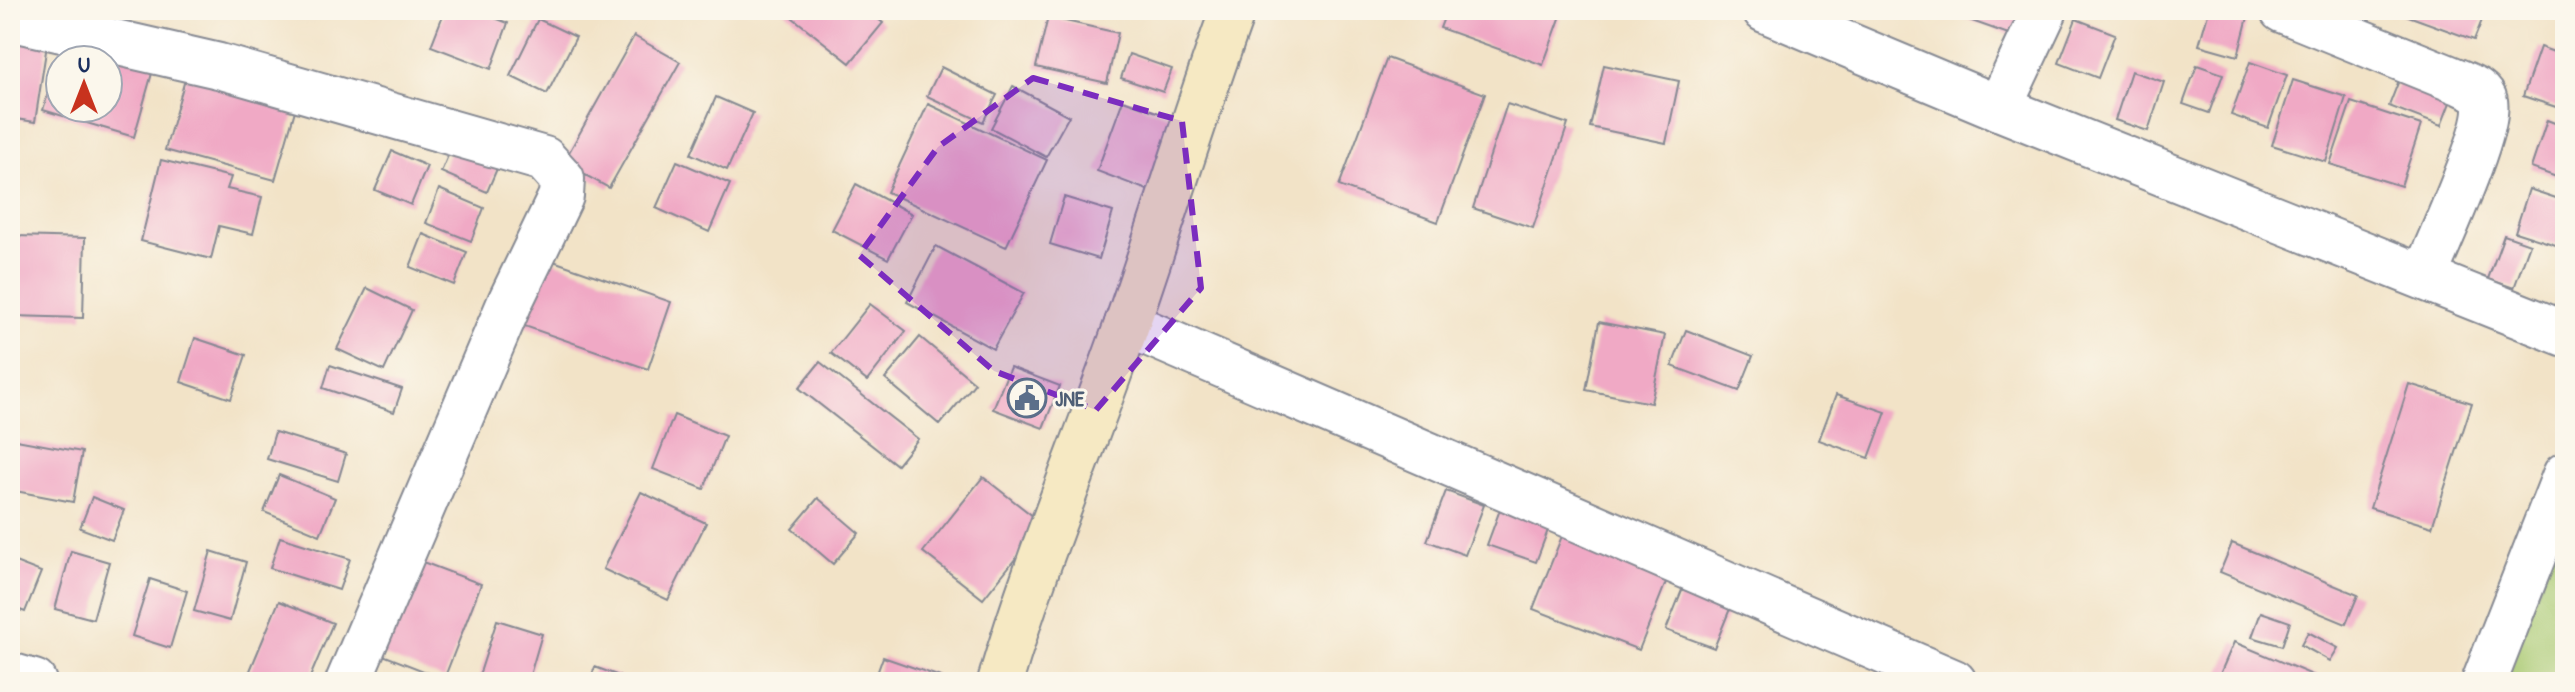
<svg xmlns="http://www.w3.org/2000/svg" width="2575" height="692" font-family="'Patrick Hand',sans-serif">
<style>
.green{fill:#a8c971;stroke:#627c68;stroke-width:2}
.building{fill:#f0a9c5;fill-rule:evenodd}
.lines{fill:none;stroke-linecap:round;stroke-linejoin:round}
.minor-casing{stroke:#868992;stroke-width:48}
.tertiary-casing{stroke:#868992;stroke-width:48}
.secondary-casing{stroke:#868992;stroke-width:48}
.minor{stroke:#fff;stroke-width:44}
.tertiary{stroke:#fff;stroke-width:44}
.secondary{stroke:#f6e9c3;stroke-width:44}
.marked{fill:#7b2cbf;fill-opacity:0.2;stroke:#7b2cbf;stroke-width:6;stroke-dasharray:16 10;stroke-linejoin:round}
.labels{text-anchor:middle;stroke-width:6;stroke-linejoin:round;paint-order:stroke}
.service-label{font-size:22px;font-weight:bold;fill:#4e5e75;stroke:#fbf7ec;text-anchor:start}
</style>
<rect width="100%" height="100%" fill="#fbf7ec"/>
<filter id="ink" filterUnits="userSpaceOnUse"><feTurbulence type="fractalNoise" baseFrequency=".0125" numOctaves="2"/><feDisplacementMap in="SourceGraphic" scale="16" xChannelSelector="R" yChannelSelector="G"/><feConvolveMatrix kernelMatrix="1 2 1 2 8 2 1 2 1" color-interpolation-filters="sRGB"/></filter>
<filter id="wash" filterUnits="userSpaceOnUse"><feTurbulence type="fractalNoise" baseFrequency=".006" numOctaves="4" result="noise"/><feDisplacementMap in="SourceGraphic" scale="32" xChannelSelector="R" yChannelSelector="G"/><feGaussianBlur stdDeviation="1.8" result="paint"/><feColorMatrix in="noise" values="0 0 0 0 0 0 0 0 0 0 0 0 0 0 0 0 0 1.4 0 .05"/><feComposite in="paint" operator="in"/></filter>
<g filter="url(#wash)">
<rect width="100%" height="100%" fill="#f2e3c7"/>
<polygon class="green" points="2565,521 2565,682 2500,682"/>
<g id="blocks">
<g class="building">
<polygon points="445,10 474,10 508,23 491,69 431,46"/>
<polygon points="783,10 867,10 883,23 850,63"/>
<polygon points="1088,10 1106,10 1103,17"/>
<polygon points="1447,10 1563,10 1543,65 1440,28"/>
<polygon points="1941,10 2023,10 2014,36"/>
<polygon points="2209,10 2248,17 2238,56 2199,45"/>
<polygon points="2392,10 2486,10 2474,40"/>
<polygon points="1048,17 1118,33 1107,83 1036,67"/>
<polygon points="538,19 576,37 547,94 510,76"/>
<polygon points="2076,19 2115,34 2098,78 2059,63"/>
<polygon points="10,32 48,38 35,122 10,118"/>
<path d="M67,33L156,59L134,137L43,110ZM60,60H108V108H60Z"/>
<polygon points="634,36 680,62 609,188 563,163"/>
<polygon points="2540,47 2565,56 2565,110 2523,96"/>
<polygon points="1129,54 1172,69 1163,92 1121,78"/>
<polygon points="1387,58 1485,94 1438,222 1339,186"/>
<polygon points="2250,62 2287,75 2268,128 2231,115"/>
<polygon points="1604,65 1679,81 1666,143 1590,127"/>
<polygon points="2197,65 2223,74 2209,113 2183,104"/>
<polygon points="2405,65 2457,84 2441,126 2389,106"/>
<polygon points="941,67 997,95 983,122 927,96"/>
<polygon points="188,69 298,100 275,180 165,150"/>
<polygon points="2131,71 2164,82 2148,131 2115,120"/>
<polygon points="2293,80 2346,97 2326,162 2272,145"/>
<polygon points="1013,86 1069,116 1046,157 991,128"/>
<polygon points="716,97 753,113 727,170 691,154"/>
<polygon points="1123,100 1182,121 1155,193 1097,171"/>
<polygon points="2351,102 2421,125 2401,186 2330,164"/>
<polygon points="928,104 1047,160 1006,247 887,192"/>
<polygon points="1507,104 1568,124 1533,228 1473,208"/>
<polygon points="2547,120 2565,127 2565,180 2531,168"/>
<polygon points="455,139 502,157 487,192 441,172"/>
<polygon points="392,151 427,166 411,205 375,190"/>
<polygon points="161,160 231,177 227,189 262,197 253,234 219,226 211,259 141,241"/>
<polygon points="677,161 730,184 709,232 656,208"/>
<polygon points="856,184 912,214 888,259 832,230"/>
<polygon points="439,189 484,208 471,241 426,223"/>
<polygon points="2529,189 2565,201 2565,248 2515,232"/>
<polygon points="1064,197 1113,212 1099,259 1050,244"/>
<polygon points="423,234 467,252 454,285 410,267"/>
<polygon points="2504,235 2530,244 2514,288 2488,279"/>
<polygon points="16,236 85,238 83,318 13,316"/>
<polygon points="936,246 1024,293 993,349 907,302"/>
<polygon points="536,255 671,302 648,369 513,322"/>
<polygon points="367,288 412,310 384,371 337,349"/>
<polygon points="870,304 906,331 867,381 831,353"/>
<polygon points="1599,322 1665,335 1651,403 1586,390"/>
<polygon points="1686,330 1753,356 1739,391 1672,366"/>
<polygon points="920,337 975,383 940,425 885,379"/>
<polygon points="195,338 246,355 231,399 181,382"/>
<polygon points="820,362 918,439 897,465 799,388"/>
<polygon points="330,365 402,389 394,412 323,388"/>
<polygon points="1010,367 1060,386 1043,428 993,409"/>
<polygon points="2409,384 2472,403 2432,527 2370,508"/>
<polygon points="1836,395 1886,412 1869,458 1819,440"/>
<polygon points="674,415 725,436 704,489 653,469"/>
<polygon points="275,432 346,454 338,481 267,459"/>
<polygon points="11,439 82,452 73,502 10,490"/>
<polygon points="279,475 335,498 320,535 264,512"/>
<polygon points="983,477 1043,524 983,599 923,552"/>
<polygon points="1446,491 1484,505 1465,555 1427,541"/>
<polygon points="641,492 706,523 668,600 603,569"/>
<polygon points="1505,496 1554,514 1536,562 1487,545"/>
<polygon points="92,497 124,510 112,540 80,528"/>
<polygon points="818,498 859,533 833,564 792,529"/>
<polygon points="1568,521 1674,562 1639,650 1533,609"/>
<polygon points="280,537 350,559 339,590 270,568"/>
<polygon points="2232,543 2358,595 2346,624 2220,572"/>
<polygon points="71,551 109,562 93,619 55,609"/>
<polygon points="211,551 246,562 230,621 194,611"/>
<polygon points="407,556 481,584 444,679 370,650"/>
<polygon points="10,560 41,572 25,612 10,606"/>
<polygon points="150,579 187,591 170,648 132,636"/>
<polygon points="1686,580 1734,599 1714,648 1666,630"/>
<polygon points="279,601 333,623 308,682 271,682 249,673"/>
<polygon points="2261,612 2290,622 2282,646 2252,637"/>
<polygon points="497,620 542,634 528,682 477,682"/>
<polygon points="2308,632 2338,648 2330,661 2301,645"/>
<polygon points="2234,642 2322,679 2321,682 2240,682 2220,674"/>
<polygon points="883,657 955,682 874,682"/>
<polygon points="595,667 635,682 589,682"/>
</g>
</g>
</g>
<g filter="url(#ink)">
<use href="#blocks" fill-opacity="0" stroke="#868992" stroke-width="2"/>
<g class="lines">
<defs>
<g id="minor">
<path d="M2282,10L2462,83C2471,87 2483,91 2485,101C2492,127 2437,245 2425,275"/>
<polyline points="10,18 219,66 544,159 562,179 561,196 510,302 348,682"/>
<polyline points="1999,108 2045,10"/>
<polyline points="1127,324 1954,682"/>
<polyline points="2484,682 2565,475"/>
</g>
<g id="tertiary">
<polyline points="1765,10 1999,108 2565,334"/>
<polyline points="10,675 34,682"/>
</g>
<path id="secondary" d="M1000,682C1036,559 1086,442 1128,321C1164,218 1195,113 1233,10"/>
</defs>
<use href="#minor" class="minor-casing"/>
<use href="#tertiary" class="tertiary-casing"/>
<use href="#secondary" class="secondary-casing"/>
<use href="#minor" class="minor"/>
<use href="#tertiary" class="tertiary"/>
<use href="#secondary" class="secondary"/>
</g>
</g>
<path class="marked" d="M1033,78L1182,121L1201,288L1096,410L994,371L859,255L938,147Z"/>
<defs>
<symbol id="civic-ring" viewBox="-11 -11 22 22"><circle r="9.5" fill="#fbf7ec" stroke="#5c6f8a" stroke-width="1.5"/><path d="M-.6-6.5H3V-4.5H.6V-3L4-1V1h2V6H-6V1h2V-1L-.6-3ZM-1.2 2.5V6h2.4V2.5Z" fill="#5c6f8a"/></symbol>
</defs>
<g fill-rule="evenodd">
<use href="#civic-ring" x="1005" y="376" width="44" height="44"/>
</g>
<g class="labels">
<g class="service-label">
<text x="1055" y="406">JNE</text>
</g>
</g>
<rect width="2575" height="692" fill="none" stroke="#fbf7ec" stroke-width="40"/>
<g transform="translate(84 84)"><circle r="38" fill="#fbf7ec" stroke="#a1a7b3" stroke-width="2"/>
<path d="M0-6L14 30L0 20L-14 30Z" fill="#c8321e"/>
<text y="-12" font-size="22" font-weight="bold" text-anchor="middle" fill="#1b2f5e">U</text>
</g>
</svg>
